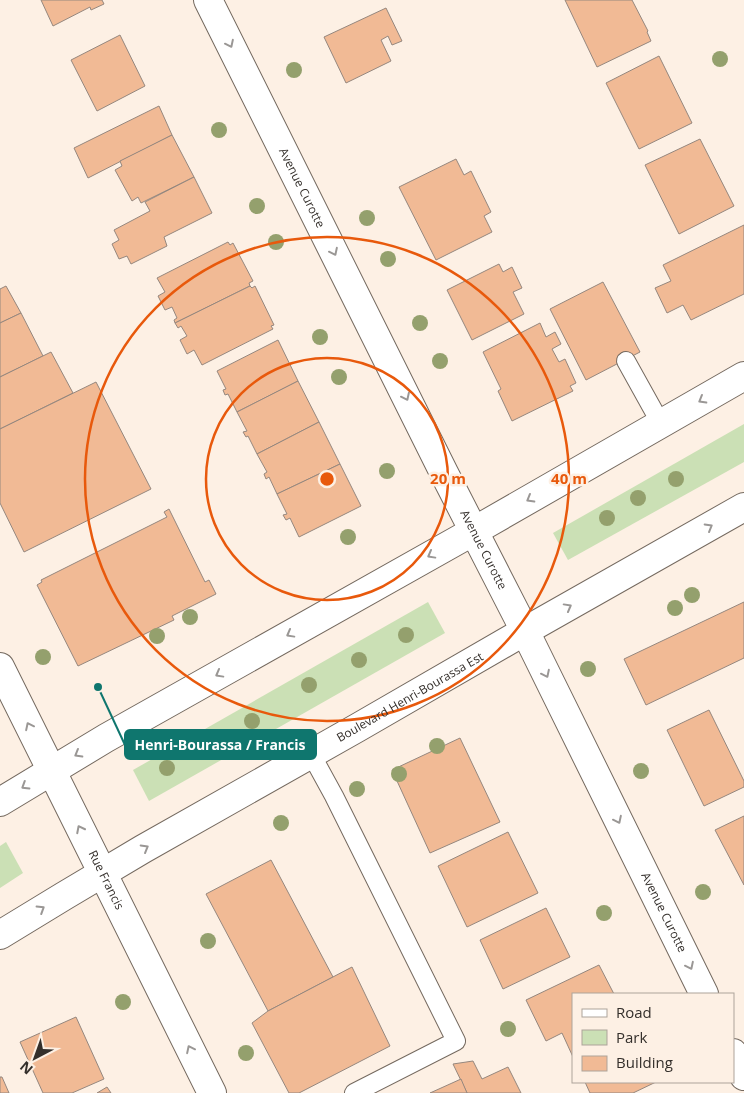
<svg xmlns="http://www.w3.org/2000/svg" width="744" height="1093" font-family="'Open Sans',sans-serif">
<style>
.green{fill:#cbe0b5}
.building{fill:#f1ba95;stroke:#95877e}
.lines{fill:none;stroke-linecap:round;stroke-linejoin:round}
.lane-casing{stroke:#74695f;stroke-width:20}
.street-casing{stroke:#74695f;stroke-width:30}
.primary-casing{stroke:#74695f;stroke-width:30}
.lane{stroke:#fff;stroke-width:18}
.street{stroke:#fff;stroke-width:28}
.primary{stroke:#fff;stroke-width:28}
.tree{fill:#94a06d}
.oneway{stroke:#9a9795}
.ring{fill:none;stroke:#e8590c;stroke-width:2.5}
.labels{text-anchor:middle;stroke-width:5;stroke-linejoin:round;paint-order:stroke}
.street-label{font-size:12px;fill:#342f2b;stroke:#fdf0e4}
.centre{fill:#e8590c;stroke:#fdf0e4;stroke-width:2.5}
.ring-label{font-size:15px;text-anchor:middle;font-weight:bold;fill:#e8590c;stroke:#fdf0e4;stroke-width:5;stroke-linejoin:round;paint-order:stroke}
.leader{fill:none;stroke:#0f766e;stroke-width:2}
.callout-dot{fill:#0f766e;stroke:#fdf0e4;stroke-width:2}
.callout{fill:#0f766e;stroke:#0f766e;stroke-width:2}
.callout-label{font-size:14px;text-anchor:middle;font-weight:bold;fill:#fff}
</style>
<rect width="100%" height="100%" fill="#fdf0e4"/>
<g class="green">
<polygon points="744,424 744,462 568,560 553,533"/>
<polygon points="428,602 445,633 149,801 133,770"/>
<polygon points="6,842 23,873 0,888 0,846"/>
</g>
<g class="building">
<polygon points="41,0 102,0 104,4 91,10 90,7 53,26"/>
<polygon points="565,0 632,0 648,31 647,32 651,41 597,67"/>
<polygon points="386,8 402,41 392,45 388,36 381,40 391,61 346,83 324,37"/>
<polygon points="120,35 145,86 97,111 71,60"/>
<polygon points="659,56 692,123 639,149 606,83"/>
<polygon points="159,106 172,135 88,178 74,148"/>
<polygon points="172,135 194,177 141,203 138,197 132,201 115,170 122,166 120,161"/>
<polygon points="700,139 734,206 679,234 645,165"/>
<polygon points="456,159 464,175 471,171 491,212 484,216 492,232 436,260 399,187"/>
<polygon points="194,177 212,213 164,237 167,246 131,264 127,256 119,259 112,244 119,240 114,230 150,211 145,202"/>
<polygon points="744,225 744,294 691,320 683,305 667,313 655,288 671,281 663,265"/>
<polygon points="228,242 230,245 233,243 253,281 249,283 250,286 175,323 174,320 177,318 172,307 165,310 158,296 165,292 157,278"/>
<polygon points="499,264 503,272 512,267 522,288 513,292 524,314 472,340 447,290"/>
<polygon points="603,282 640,352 586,380 550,309"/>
<polygon points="6,286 21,313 0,323 0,289"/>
<polygon points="250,286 252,288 255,286 274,325 271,326 273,329 202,365 194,350 187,354 180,340 187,336 181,326 178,328 175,323"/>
<polygon points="21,313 43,356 0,377 0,323"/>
<polygon points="540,323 546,337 555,332 561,344 552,349 559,362 565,359 576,383 570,386 573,391 512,421 498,391 501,389 483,352"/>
<polygon points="278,340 298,381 237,412 228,394 225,395 223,390 226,389 217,371"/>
<polygon points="51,352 73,393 0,429 0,377"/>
<polygon points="298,381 319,422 257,454 248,436 246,437 243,432 247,431 237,412"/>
<polygon points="96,382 151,489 24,552 0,503 0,429"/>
<polygon points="319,422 340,464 277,494 269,477 266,479 264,474 267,472 257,454"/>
<polygon points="340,464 361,506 299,537 290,518 286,520 283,515 287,514 277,494"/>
<polygon points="169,509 205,582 209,580 216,594 172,616 174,620 78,666 37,585 42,582 41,580 167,517 164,512"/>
<polygon points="744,602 744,658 646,705 624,659"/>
<polygon points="709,710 744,781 744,787 704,806 667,730"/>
<polygon points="460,738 500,822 430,853 392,770"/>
<polygon points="744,816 744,885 715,830"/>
<polygon points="508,832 538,893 467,927 438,866"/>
<polygon points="271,860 333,977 268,1011 206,894"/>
<polygon points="546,908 570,957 503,989 480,940"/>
<polygon points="599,965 614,994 573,994 573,1057 562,1033 546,1041 526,1000"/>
<polygon points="352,967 390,1046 299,1093 289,1093 252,1023 268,1011"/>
<polygon points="76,1017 104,1079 72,1093 43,1093 20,1042"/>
<polygon points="473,1061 482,1079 508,1067 521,1093 467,1093 453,1064"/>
<polygon points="0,1077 2,1077 9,1093 0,1093"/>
<polygon points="461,1079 467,1093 430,1093"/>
<polygon points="585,1082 656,1082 633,1093 590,1093"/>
<polygon points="107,1087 111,1093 97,1093"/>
</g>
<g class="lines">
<defs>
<g id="lane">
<polyline points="626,361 661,424"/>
<polyline points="311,754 334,796 456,1041 354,1093"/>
</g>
<g id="street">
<path id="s1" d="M208,0L444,473L525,631L704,994"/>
<path id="s2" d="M0,667L212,1093"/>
<polyline points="733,1053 744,1076"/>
</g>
<g id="primary">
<polyline points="0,802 106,738 474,531 744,376"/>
<path id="s3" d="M0,935L64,896L143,849L357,728L525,631L744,507"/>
</g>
</defs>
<use href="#lane" class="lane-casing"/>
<use href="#street" class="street-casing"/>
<use href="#primary" class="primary-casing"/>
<use href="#lane" class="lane"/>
<use href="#street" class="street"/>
<use href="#primary" class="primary"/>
</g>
<g class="tree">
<circle cx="720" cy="59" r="8"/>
<circle cx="294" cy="70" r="8"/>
<circle cx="219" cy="130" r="8"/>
<circle cx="257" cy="206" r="8"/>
<circle cx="367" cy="218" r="8"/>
<circle cx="276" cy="242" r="8"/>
<circle cx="388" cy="259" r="8"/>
<circle cx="420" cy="323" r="8"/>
<circle cx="320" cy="337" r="8"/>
<circle cx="440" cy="361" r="8"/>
<circle cx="339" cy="377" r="8"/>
<circle cx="387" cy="471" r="8"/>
<circle cx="676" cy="479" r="8"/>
<circle cx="638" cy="498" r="8"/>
<circle cx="607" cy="518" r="8"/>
<circle cx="348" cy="537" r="8"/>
<circle cx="692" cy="595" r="8"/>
<circle cx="675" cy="608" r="8"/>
<circle cx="190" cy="617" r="8"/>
<circle cx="406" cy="635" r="8"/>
<circle cx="157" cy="636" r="8"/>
<circle cx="43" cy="657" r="8"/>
<circle cx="359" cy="660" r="8"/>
<circle cx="588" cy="669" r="8"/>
<circle cx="309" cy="685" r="8"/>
<circle cx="252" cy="721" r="8"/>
<circle cx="437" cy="746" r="8"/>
<circle cx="167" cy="768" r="8"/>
<circle cx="641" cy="771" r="8"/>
<circle cx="399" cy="774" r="8"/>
<circle cx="357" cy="789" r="8"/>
<circle cx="281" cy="823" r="8"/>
<circle cx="703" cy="892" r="8"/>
<circle cx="604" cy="913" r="8"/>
<circle cx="208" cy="941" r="8"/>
<circle cx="123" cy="1002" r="8"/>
<circle cx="508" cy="1029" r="8"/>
<circle cx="246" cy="1053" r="8"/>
</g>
<defs><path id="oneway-chevron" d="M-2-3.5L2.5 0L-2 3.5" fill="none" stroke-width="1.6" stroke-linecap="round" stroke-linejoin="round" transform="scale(1.25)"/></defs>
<g class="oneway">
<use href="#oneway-chevron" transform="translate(230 44) rotate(64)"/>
<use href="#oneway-chevron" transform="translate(334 252) rotate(64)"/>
<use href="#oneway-chevron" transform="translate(406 397) rotate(64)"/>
<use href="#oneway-chevron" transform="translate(702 400) rotate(150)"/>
<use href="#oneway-chevron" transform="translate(530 499) rotate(150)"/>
<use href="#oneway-chevron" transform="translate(709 527) rotate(-30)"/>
<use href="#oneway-chevron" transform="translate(431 555) rotate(151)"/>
<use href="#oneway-chevron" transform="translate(568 607) rotate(-29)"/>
<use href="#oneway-chevron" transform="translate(290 634) rotate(151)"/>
<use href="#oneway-chevron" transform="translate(219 674) rotate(151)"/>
<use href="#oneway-chevron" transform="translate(546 674) rotate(64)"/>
<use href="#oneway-chevron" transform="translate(29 726) rotate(-116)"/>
<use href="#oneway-chevron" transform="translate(78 754) rotate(150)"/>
<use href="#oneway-chevron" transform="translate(25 786) rotate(148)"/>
<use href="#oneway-chevron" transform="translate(618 820) rotate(64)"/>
<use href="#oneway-chevron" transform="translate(80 829) rotate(-117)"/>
<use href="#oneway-chevron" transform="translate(145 848) rotate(-30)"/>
<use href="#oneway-chevron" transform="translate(41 909) rotate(-32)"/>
<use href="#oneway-chevron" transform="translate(690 966) rotate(64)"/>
<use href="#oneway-chevron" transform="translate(190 1049) rotate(-116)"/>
</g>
<g class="ring">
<circle cx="327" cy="479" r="121"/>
<circle cx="327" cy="479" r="242"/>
</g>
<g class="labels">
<g class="street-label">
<text dy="4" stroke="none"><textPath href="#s1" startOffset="210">Avenue Curotte</textPath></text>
<text dy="4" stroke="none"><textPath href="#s1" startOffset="615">Avenue Curotte</textPath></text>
<text dy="4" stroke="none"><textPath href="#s3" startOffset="474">Boulevard Henri-Bourassa Est</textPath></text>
<text dy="4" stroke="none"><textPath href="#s2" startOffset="238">Rue Francis</textPath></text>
<text dy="4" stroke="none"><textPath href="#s1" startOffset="1020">Avenue Curotte</textPath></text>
</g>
</g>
<circle cx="327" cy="479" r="8" class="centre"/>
<g class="ring-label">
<text x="448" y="484">20 m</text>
<text x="569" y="484">40 m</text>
</g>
<path class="leader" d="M98 687L125 745"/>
<circle class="callout-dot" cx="98" cy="687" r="5"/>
<rect class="callout" x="125" y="730" width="191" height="29" rx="5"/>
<g class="callout-label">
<text x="220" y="750">Henri-Bourassa / Francis</text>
</g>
<rect x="572" y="993" width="162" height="90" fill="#fdf0e4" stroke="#ada39a"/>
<rect x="582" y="1009" width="25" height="8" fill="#ffffff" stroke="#ada39a"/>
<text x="616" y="1018" font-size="15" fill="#342f2b">Road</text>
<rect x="582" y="1030" width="25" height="15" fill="#cbe0b5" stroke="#ada39a"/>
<text x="616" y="1043" font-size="15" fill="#342f2b">Park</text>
<rect x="582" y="1056" width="25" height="15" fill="#f1ba95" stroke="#ada39a"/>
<text x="616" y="1068" font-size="15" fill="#342f2b">Building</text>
<g transform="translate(35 1058) rotate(221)" stroke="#fdf0e4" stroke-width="4" paint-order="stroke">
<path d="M0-4L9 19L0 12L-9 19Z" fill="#342f2b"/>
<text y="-8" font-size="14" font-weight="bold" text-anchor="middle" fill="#342f2b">N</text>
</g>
</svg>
